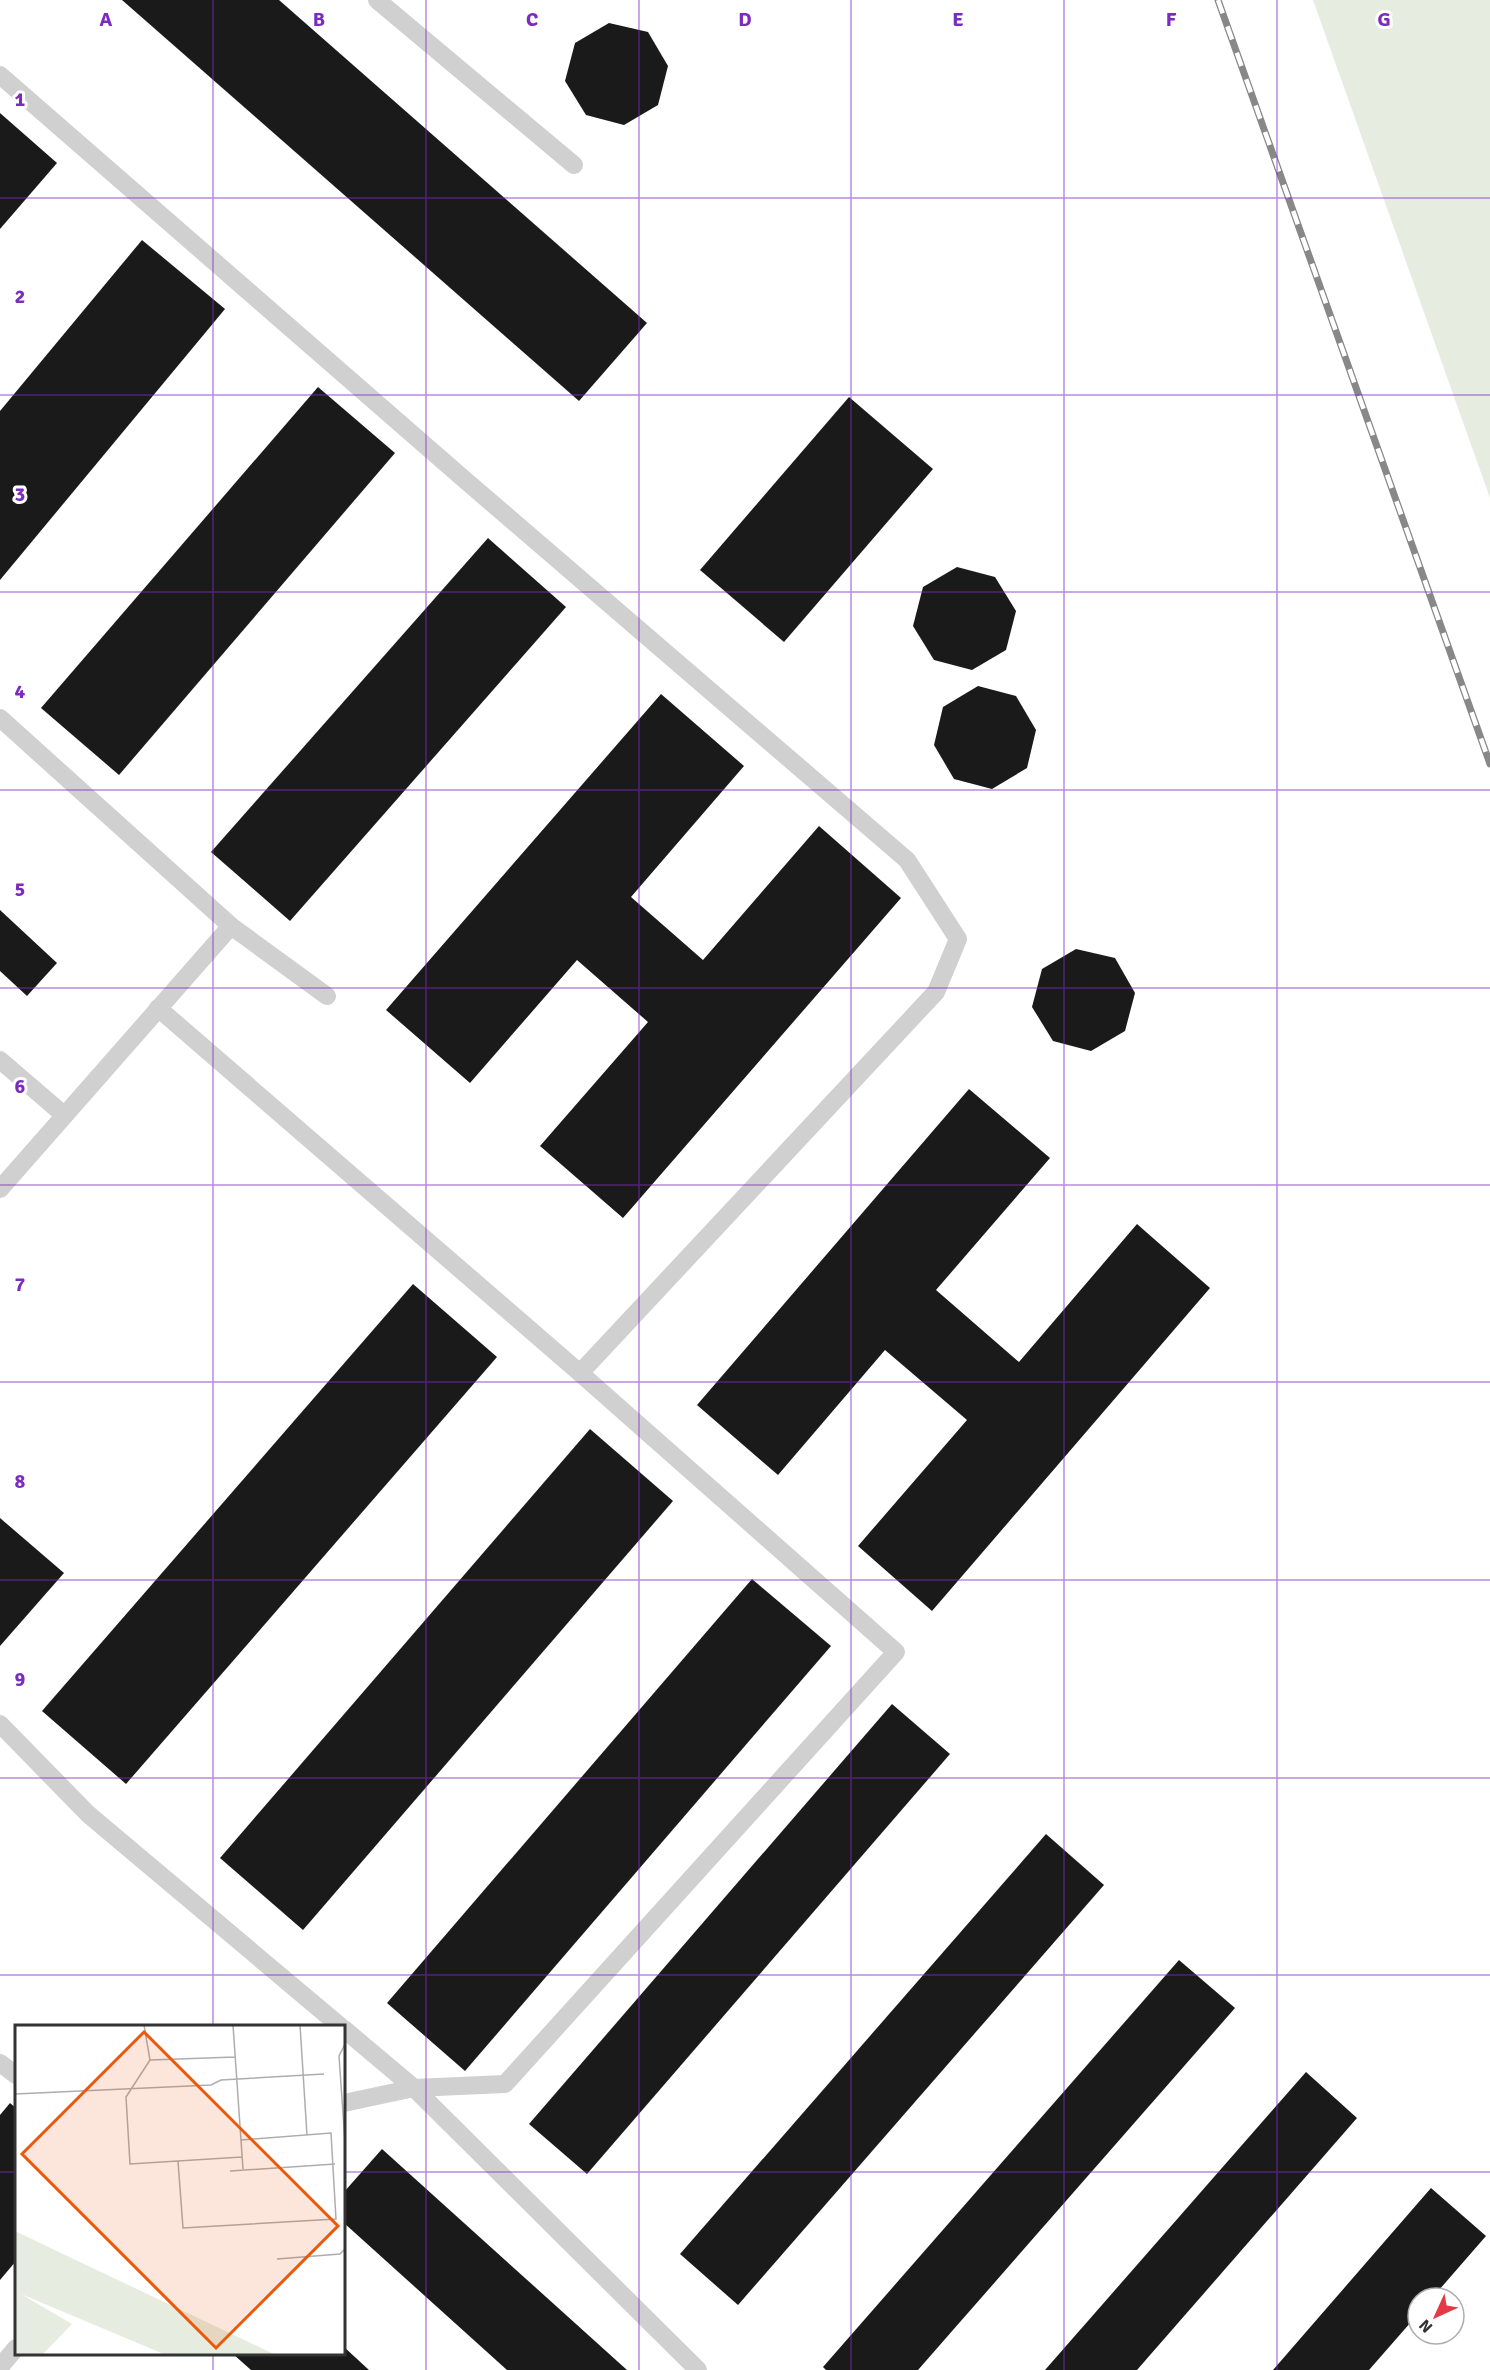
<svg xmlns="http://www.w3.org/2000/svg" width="1490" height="2370" font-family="Signika,sans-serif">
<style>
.green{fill:#e6ecdf}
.building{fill:#1a1a1a}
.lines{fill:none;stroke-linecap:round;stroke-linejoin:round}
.service{stroke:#d0d0d0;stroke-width:18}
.rail-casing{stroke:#888;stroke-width:7}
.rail{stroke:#fff;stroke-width:4.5;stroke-dasharray:14;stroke-linecap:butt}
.grid{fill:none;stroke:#7b2cbf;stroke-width:1.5;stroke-opacity:0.55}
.inset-road{fill:none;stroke:#adadad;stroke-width:1.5}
.view{fill:#e8590c;fill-opacity:0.15;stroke:#e8590c;stroke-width:3}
.inset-edge{fill:none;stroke:#333;stroke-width:3}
.grid-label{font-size:20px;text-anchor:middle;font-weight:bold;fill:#7b2cbf;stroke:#fff;stroke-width:6;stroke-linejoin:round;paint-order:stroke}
</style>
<rect width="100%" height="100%" fill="#fff"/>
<polygon class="green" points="1313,0 1490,0 1490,498"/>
<g class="building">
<polygon points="122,0 279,0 647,323 579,401"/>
<polygon points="609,23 648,32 668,66 658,105 624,125 586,115 565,81 575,43"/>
<polygon points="0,113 57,163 0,229"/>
<polygon points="142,240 225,309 0,580 0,411"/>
<polygon points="318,387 395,453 119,775 41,708"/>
<polygon points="849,397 933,469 784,642 700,570"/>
<polygon points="488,538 566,607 290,921 211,852"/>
<polygon points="957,567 995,577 1016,611 1006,650 972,670 934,660 913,626 923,587"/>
<polygon points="978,686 1016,696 1036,730 1027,768 992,789 954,779 934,745 943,707"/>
<polygon points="661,694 744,766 631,897 703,960 819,826 901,898 623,1218 540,1146 648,1022 577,960 470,1083 386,1010"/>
<polygon points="0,910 57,963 27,996 0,971"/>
<polygon points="1076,949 1115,958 1135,993 1125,1031 1091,1051 1053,1041 1032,1007 1042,969"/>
<polygon points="969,1089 1050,1158 936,1290 1019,1362 1137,1224 1210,1288 932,1611 858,1546 967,1420 885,1350 778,1475 697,1405"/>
<polygon points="413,1284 497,1357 126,1784 42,1711"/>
<polygon points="590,1429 673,1501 303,1930 220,1858"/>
<polygon points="0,1518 64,1573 0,1646"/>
<polygon points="752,1579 831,1646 465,2071 387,2003"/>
<polygon points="892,1704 950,1754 587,2174 529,2124"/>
<polygon points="1046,1834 1104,1885 738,2305 680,2254"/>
<polygon points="1179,1960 1235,2008 918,2370 826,2370 823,2367"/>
<polygon points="1306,2072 1357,2118 1137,2370 1045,2370"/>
<polygon points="10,2103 16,2108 16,2261 0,2280 0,2115"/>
<polygon points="382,2149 627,2370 507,2370 344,2223 344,2192"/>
<polygon points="1431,2188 1486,2236 1432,2298 1418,2298 1418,2314 1369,2370 1273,2370"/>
<polygon points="344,2347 369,2370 251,2370 233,2354 344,2354"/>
</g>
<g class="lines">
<g class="service">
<polyline points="377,0 574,165"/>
<polyline points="0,75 465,480 907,860 958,939 936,992 580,1373"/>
<polyline points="0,718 231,926 327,996"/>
<polyline points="158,1008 580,1373 896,1652 505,2084 414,2088 344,2103"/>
<polyline points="0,1060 64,1115"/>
<polyline points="0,1189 231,926"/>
<polyline points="0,1724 88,1814 340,2026"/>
<polyline points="344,2029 414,2088 698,2370"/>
<polyline points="0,2063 16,2075"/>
<polyline points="0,2367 16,2348"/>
</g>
<defs>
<polyline id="rail" points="1218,0 1490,764"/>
</defs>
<use href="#rail" class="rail-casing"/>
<use href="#rail" class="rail"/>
</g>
<path class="grid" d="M213,0V2026M426,0V2370M639,0V2370M851,0V2370M1064,0V2370M1277,0V2370M0,198H1490M0,395H1490M0,592H1490M0,790H1490M0,988H1490M0,1185H1490M0,1382H1490M0,1580H1490M0,1778H1490M0,1975H1490M0,2172H16M344,2172H1490M213,2354V2370"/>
<g transform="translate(15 2025)">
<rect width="330" height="330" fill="#fff"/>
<path d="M0,206L27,219L261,330H151L6,269L57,299L27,330H0Z" fill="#e6ecdf"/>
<path class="inset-road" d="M129,0L135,35L111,72L115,139L227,132M218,0L228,144M285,0L292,110M330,19L324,31L330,117M135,35L220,32M0,69L196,60L206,55L309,49M163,136L168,203L321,194L316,108L226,115M215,146L320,139M262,234L325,229L330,224"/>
<path class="view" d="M129,7L323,201L201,323L7,129Z"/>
<rect width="330" height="330" class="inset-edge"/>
</g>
<g class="grid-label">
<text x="106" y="26">A</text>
<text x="319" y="26">B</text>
<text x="532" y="26">C</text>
<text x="745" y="26">D</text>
<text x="958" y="26">E</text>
<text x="1171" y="26">F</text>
<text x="1384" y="26">G</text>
<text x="20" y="106">1</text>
<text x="20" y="303">2</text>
<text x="20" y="501">3</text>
<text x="20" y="698">4</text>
<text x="20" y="896">5</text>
<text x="20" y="1093">6</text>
<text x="20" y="1291">7</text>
<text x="20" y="1488">8</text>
<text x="20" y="1686">9</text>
</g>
<g transform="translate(1436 2316) rotate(225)"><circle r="28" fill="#ffffff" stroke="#adadad" stroke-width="1.5"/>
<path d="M0-4.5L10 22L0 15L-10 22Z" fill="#e63946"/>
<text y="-9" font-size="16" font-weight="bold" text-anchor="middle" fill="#333333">N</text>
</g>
</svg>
